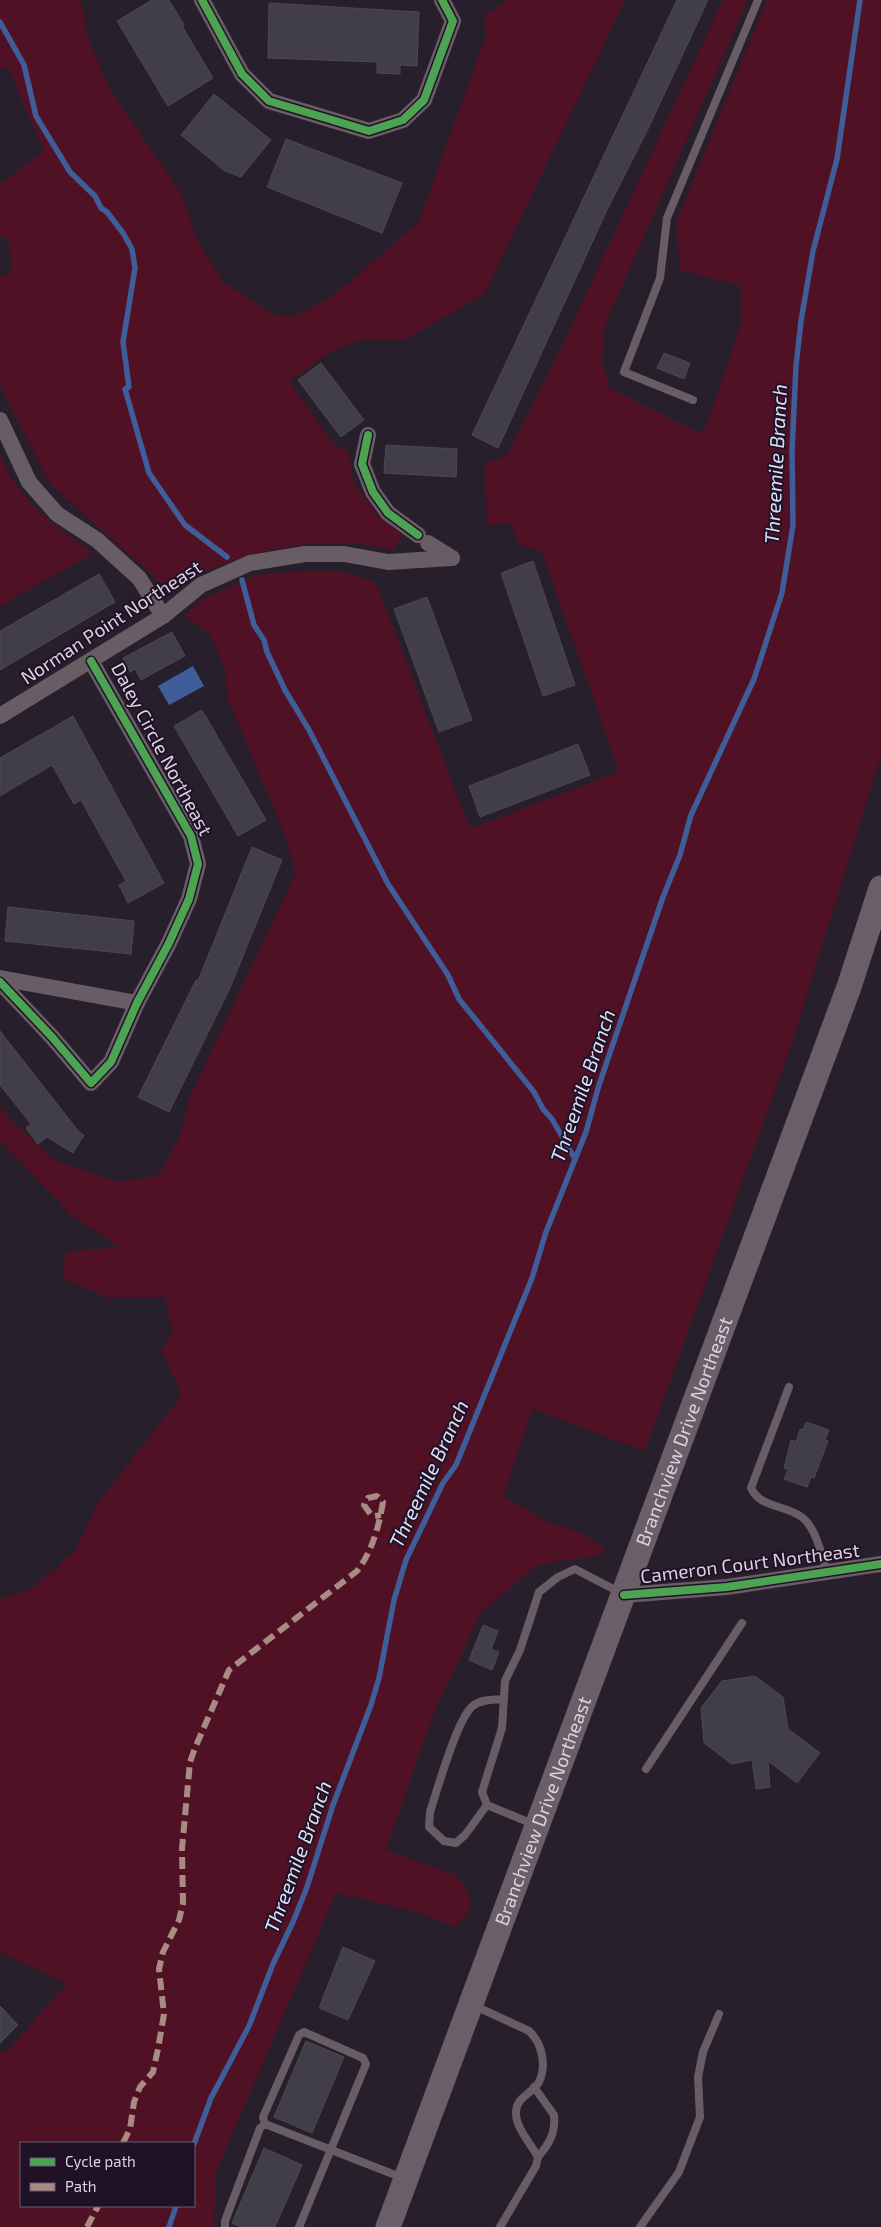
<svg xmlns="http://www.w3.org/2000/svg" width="881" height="2227" font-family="'Exo 2',sans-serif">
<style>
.green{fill:#511125;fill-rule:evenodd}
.water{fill:#3f5d99}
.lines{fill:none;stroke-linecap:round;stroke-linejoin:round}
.stream{stroke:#3f5d99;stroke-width:5.5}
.building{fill:#423e48;stroke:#4c4854}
.lane{stroke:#695d65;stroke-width:8}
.street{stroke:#695d65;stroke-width:16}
.primary{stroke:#6b5e68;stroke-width:25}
.quiet{stroke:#a88b81;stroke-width:6;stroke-dasharray:12 6;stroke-linecap:butt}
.cycleway-casing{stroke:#201127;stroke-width:11}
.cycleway{stroke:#4ca352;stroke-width:8}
.labels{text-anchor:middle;stroke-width:4;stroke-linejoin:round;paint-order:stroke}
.street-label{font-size:19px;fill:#dbd1e0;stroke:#201127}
.water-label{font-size:20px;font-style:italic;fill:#d8e3f6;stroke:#201127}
</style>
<rect width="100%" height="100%" fill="#281f2c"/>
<g class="green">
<path d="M0,0H81L87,34L107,85L182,195L198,242L222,281L274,315L296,316L334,295L418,223L485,39L486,15L507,0H625L485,293L405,340H359L330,352L289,382L333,443L350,453L351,478L376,513L403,535L394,550C377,547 360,543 344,543C282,541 223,561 167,588L50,484L0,385V278L11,272L10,243L0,234V184L44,151L7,66L0,70Z"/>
<path d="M723,0H748L604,327L602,358L609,388L699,433L706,427L741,325V286L680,270L676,223L767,0H881V755L793,1040L645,1451L532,1409L503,1496L545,1521L579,1532L604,1547L600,1556L566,1560L535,1566L481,1613L434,1712L386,1850L456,1875L470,1895V1910L454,1927L418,1912L336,1893L216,2172L214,2227H0V2054L7,2051L67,1984L0,1952V1599L34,1588L75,1550L98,1503L182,1395L161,1351L173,1332L165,1297L109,1298L63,1279L66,1252L119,1247L70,1214L0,1141V1107L16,1125L57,1162L118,1182L159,1175L180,1136L191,1094L295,875L287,840L228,699L225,668L211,636L185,615L203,599L257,575L306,571H342L376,583L470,829L619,772L542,552L519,544L511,523L487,525L485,464L507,455L554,363ZM21,2143H194V2206H21Z"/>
<path d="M0,455C20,503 53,525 93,553L0,606Z"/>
</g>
<polygon class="water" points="193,666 204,686 169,705 158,686"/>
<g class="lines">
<g class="stream">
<polyline points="0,22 24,65 36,116 70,172 95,196 101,208 107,212 123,233 132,249 135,268 123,342 129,387 125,389 149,473 185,525 227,557"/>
<polyline points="242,580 254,625 264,640 267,652 285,690 309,730 388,884 448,975 459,999 534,1092 543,1109 552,1119 575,1159"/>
<polyline points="194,2144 211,2098 249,2026 273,1964 293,1922 307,1887 333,1805 371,1705 379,1678 394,1600 406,1560 443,1483 456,1465 532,1278 546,1232 586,1132 599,1085 663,897 680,855 691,815 754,679 782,593 793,525 792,450 796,366 801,321 813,251 837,159 860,0"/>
<polyline points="169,2227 176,2206"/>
</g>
</g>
<g class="building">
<polygon points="152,0 169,0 184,25 182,26 213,78 168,106 117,21"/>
<polygon points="677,0 708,0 648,129 606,212 498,448 472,435"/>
<polygon points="269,3 419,12 417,66 400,65 400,74 377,73 377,62 268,58"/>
<polygon points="214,94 271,140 241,177 225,171 181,135"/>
<polygon points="286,139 402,183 382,233 267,187"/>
<polygon points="664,353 690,363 684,379 657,368"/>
<polygon points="321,363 364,420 341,437 298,380"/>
<polygon points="386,445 457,449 456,477 384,473"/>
<polygon points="533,561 575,685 543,696 501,573"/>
<polygon points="99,574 115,602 0,670 0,631"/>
<polygon points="427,597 472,720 439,732 394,609"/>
<polygon points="172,632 185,656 141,680 135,669 130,672 123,658"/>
<polygon points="202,710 266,820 238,836 174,726"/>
<polygon points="73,716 164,883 128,903 119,885 126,881 81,800 74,804 52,765 0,796 0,758"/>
<polygon points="578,744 590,775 480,817 469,786"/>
<polygon points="252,847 282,860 230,988 169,1112 138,1097 196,980 198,981"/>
<polygon points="8,907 134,921 131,954 5,941"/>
<polygon points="0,1031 79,1132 84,1135 73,1153 47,1137 38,1144 26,1128 31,1124 0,1085"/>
<polygon points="806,1422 829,1430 825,1440 828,1441 814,1478 811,1477 807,1487 784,1479 788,1469 784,1468 791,1440 796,1442 800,1429 803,1430"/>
<polygon points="483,1625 498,1631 491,1649 499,1652 492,1670 469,1660"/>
<polygon points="755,1676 783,1697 788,1729 820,1753 797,1783 768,1761 770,1787 756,1789 752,1760 732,1764 704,1743 701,1708 722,1681"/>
<polygon points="343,1947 375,1961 348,2020 319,2008"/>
<polygon points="0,2006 18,2025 0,2043"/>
<polygon points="306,2041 344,2057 312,2133 274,2117"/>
<polygon points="264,2148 302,2165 275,2227 241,2227 232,2223"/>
</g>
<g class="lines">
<g class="lane">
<polyline points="693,400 624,372 660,278 667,218 758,0"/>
<path d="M789,1387L751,1488C761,1509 786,1504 803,1518C817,1530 821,1555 827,1571"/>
<polyline points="646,1769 742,1623"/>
<path d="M487,1805L465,1835L456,1843L444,1841L429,1827L430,1812C437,1791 458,1715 474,1705C482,1699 494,1700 504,1699"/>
<polyline points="533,1824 487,1805 482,1792 502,1728 505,1681 520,1650 539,1592 558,1577 575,1569 621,1593"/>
<path d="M475,2006L529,2031C542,2043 547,2065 539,2082C533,2093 516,2097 516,2112C515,2127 531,2144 538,2157L536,2166L500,2227"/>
<path d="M534,2087L554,2115C556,2133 549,2144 538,2157"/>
<polyline points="265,2124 263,2117 299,2035 304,2032 363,2058 366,2064 299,2227"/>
<polyline points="265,2124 403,2178"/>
<polyline points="225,2227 225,2221 260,2128 265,2124"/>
<polyline points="640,2227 679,2172 700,2117 698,2077 703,2052 719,2014"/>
</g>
<g class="street">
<polyline points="202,0 242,74 269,101 369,131 403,120 424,100 453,21 442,0"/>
<polyline points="0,420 29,482 57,514 97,540 139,578 163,616"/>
<polyline points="368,435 362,464 373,492 388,513 418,535"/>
<polyline points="428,543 452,558"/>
<polyline points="0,716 163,616 201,585 250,563 305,554 344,554 388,562 452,558"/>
<polyline points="0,978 137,1003"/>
<polyline points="0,982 52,1037 91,1083 111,1062 137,1003 169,943 189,899 198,864 191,836 91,661"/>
<polyline points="624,1595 727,1587 881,1564"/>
</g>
<path class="primary" id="s1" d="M388,2227L849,987L881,888"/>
<g class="quiet">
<path d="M123,2143L130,2129L134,2102L140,2087L153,2072L158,2049L164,2014L159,1969L163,1952L179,1920L183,1903L182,1849L190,1762L195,1748L229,1670L357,1571C372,1552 379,1526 383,1502L377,1496L368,1498L364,1505L372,1516L381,1515"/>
<polyline points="87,2227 98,2206"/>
</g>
<defs>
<g id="cycleway">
<polyline points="202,0 242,74 269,101 369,131 403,120 424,100 453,21 442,0"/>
<polyline points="368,435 362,464 373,492 388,513 418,535"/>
<polyline points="0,982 52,1037 91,1083 111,1062 137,1003 169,943 189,899 198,864 191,836 91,661"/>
<polyline points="624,1595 727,1587 881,1564"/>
</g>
</defs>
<use href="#cycleway" class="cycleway-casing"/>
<use href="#cycleway" class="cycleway"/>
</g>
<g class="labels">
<g class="street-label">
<text transform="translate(111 622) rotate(-33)" y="7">Norman Point Northeast</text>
<text transform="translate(162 749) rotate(62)" y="7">Daley Circle Northeast</text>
<text dy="7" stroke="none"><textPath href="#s1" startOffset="849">Branchview Drive Northeast</textPath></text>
<text transform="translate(750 1563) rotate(-7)" y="7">Cameron Court Northeast</text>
<text dy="7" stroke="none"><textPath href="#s1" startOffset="444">Branchview Drive Northeast</textPath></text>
</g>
<g class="water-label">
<text transform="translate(776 464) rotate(-87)" y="7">Threemile Branch</text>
<text transform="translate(583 1086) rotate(-71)" y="7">Threemile Branch</text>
<text transform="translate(429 1474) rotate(-65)" y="7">Threemile Branch</text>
<text transform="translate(298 1857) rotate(-70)" y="7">Threemile Branch</text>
</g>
</g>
<rect x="20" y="2142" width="175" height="65" fill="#201127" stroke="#6b5e71"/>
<rect x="30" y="2158" width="25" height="8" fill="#4ca352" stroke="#6b5e71"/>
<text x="65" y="2167" font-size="15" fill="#dbd1e0">Cycle path</text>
<rect x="30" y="2183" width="25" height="8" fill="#a88b81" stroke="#6b5e71"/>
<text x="65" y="2192" font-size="15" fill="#dbd1e0">Path</text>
</svg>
